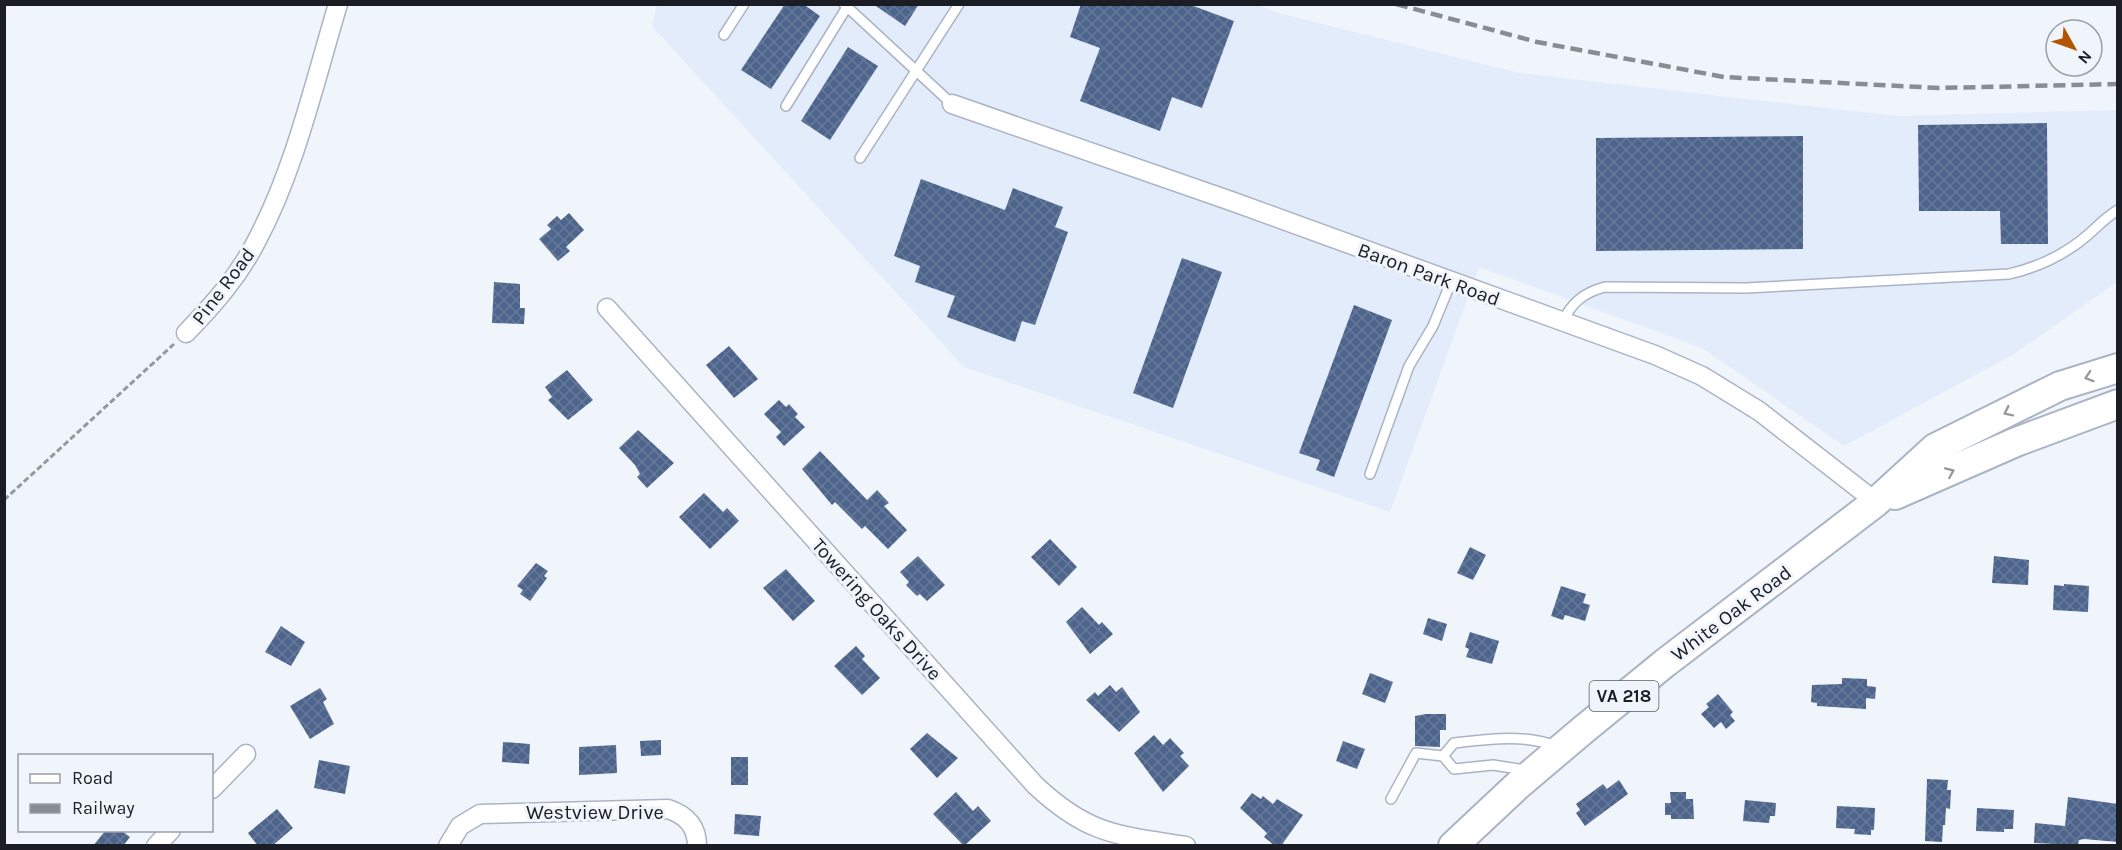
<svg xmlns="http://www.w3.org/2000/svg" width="2122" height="850" font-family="Karla,sans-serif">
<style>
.built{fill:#e3ecfa}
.building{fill:url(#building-cross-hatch)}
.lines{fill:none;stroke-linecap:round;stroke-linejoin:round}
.lane-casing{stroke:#aab4c5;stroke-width:12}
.street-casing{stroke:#aab4c5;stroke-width:21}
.primary-casing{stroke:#aab4c5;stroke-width:32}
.path{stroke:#94989f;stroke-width:3;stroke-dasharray:6 3;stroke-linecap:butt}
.lane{stroke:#fff;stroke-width:9}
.street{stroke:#fff;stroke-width:18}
.primary{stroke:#fff;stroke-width:28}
.rail{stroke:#888c93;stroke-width:4.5;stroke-dasharray:12 6;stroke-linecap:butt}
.oneway{stroke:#98999c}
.labels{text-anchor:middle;stroke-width:6;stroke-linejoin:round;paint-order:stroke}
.shield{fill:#f0f5fc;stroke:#5a5e65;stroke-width:1.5}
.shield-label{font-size:18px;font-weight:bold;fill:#1a1d24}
.street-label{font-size:20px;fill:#1a1d24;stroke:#f0f5fc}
</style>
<defs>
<pattern id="building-cross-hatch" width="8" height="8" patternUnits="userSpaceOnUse" patternTransform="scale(1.5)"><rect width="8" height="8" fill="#4d648d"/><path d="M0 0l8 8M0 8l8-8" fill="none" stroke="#687a99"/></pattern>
</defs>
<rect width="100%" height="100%" fill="#f0f5fc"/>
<polygon class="built" points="657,4 1259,5 1278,13 1519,73 1897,116 2117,110 2117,282 2014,354 1844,446 1702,348 1479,267 1390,512 964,367 652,26"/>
<g class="building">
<polygon points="785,4 803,4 820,16 771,89 741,70"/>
<polygon points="873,4 919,4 905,26"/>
<polygon points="1081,4 1188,4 1234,21 1202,108 1172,97 1160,131 1080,101 1100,48 1070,37"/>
<polygon points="848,47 878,66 830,140 801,121"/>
<polygon points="2047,123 2048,244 2001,244 2000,211 1919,211 1918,125"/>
<polygon points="1803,136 1803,249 1596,251 1596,138"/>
<polygon points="921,179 1005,210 1013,188 1063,207 1055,227 1068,232 1035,325 1022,321 1015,342 947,317 955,296 915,282 920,266 894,256"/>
<polygon points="569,213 584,230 566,247 570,251 558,261 539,239 551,229 547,225 557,216 561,220"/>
<polygon points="1182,258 1222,272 1173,408 1133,393"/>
<polygon points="494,282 520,284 520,308 525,308 524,324 492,323"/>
<polygon points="1354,305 1392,320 1334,477 1316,470 1320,460 1299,453"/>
<polygon points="729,346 758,379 734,398 706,365"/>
<polygon points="567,370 593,400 568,420 548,400 552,397 545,387"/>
<polygon points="779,400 786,407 789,404 798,414 795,417 805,427 784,446 776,437 781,432 764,414"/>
<polygon points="638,430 674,463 647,488 637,477 640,474 635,465 619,448"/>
<polygon points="820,451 867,500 877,490 889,503 884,506 907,530 888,549 865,526 862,529 835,502 832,505 802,469"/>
<polygon points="704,493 723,512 727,508 739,521 710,549 679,517"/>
<polygon points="1050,539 1077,567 1059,586 1031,557"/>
<polygon points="1470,547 1486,555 1473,580 1457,573"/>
<polygon points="918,556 945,585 927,601 920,594 917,596 906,585 909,582 900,572"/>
<polygon points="1994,556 2029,560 2028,585 1992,583"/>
<polygon points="536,563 548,571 544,576 547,578 530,601 520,594 523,590 517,586"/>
<polygon points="786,569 815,601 793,621 763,588"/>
<polygon points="2064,584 2089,586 2088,612 2053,610 2054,585 2064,586"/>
<polygon points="1561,586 1586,594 1583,603 1590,605 1585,621 1565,615 1563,620 1551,616"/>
<polygon points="1082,607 1099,625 1102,622 1113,634 1090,654 1066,622"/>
<polygon points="1428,618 1447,624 1442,641 1423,634"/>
<polygon points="281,626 305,642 291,666 265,652"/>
<polygon points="1470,632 1499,641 1492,664 1466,657 1469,649 1465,647"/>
<polygon points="856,646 865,656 862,659 880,678 862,695 834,666"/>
<polygon points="1370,673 1393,682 1385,703 1362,694"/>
<polygon points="1842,678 1867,679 1867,686 1876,687 1875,699 1866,698 1866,709 1817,706 1817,703 1811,702 1812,685 1842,684"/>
<polygon points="1110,685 1116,692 1122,687 1140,712 1119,732 1086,700 1095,692 1098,696"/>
<polygon points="320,688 327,699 323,702 334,724 310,739 290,706"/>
<polygon points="1718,694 1733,712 1730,715 1735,721 1726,729 1721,722 1714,728 1701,714 1709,707 1706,704"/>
<polygon points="1426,714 1446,714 1446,730 1440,730 1440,747 1415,746 1415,716"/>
<polygon points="927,733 958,758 937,778 910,749"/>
<polygon points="1154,735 1163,745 1170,738 1184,753 1180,756 1189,766 1163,792 1134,753"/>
<polygon points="661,740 661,755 641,756 640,741"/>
<polygon points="1343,741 1365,749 1357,769 1336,761"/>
<polygon points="503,742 530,744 529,764 502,762"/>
<polygon points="616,745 617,773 579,775 579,747"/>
<rect x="731" y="757" width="17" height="28"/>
<polygon points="319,760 350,766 345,794 314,788"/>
<polygon points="1927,779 1948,780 1947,790 1951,790 1950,809 1946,808 1945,825 1943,825 1942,842 1925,841"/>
<polygon points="1619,780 1628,794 1585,826 1576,813 1580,810 1576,804 1603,784 1607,789"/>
<polygon points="956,792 973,811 978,806 991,821 964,846 933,814"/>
<polygon points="1670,792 1686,792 1686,799 1693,799 1694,819 1671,819 1671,815 1665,815 1665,803 1671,803"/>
<polygon points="1252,793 1261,799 1263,796 1273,804 1277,799 1303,815 1281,846 1275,846 1264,837 1267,833 1240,808"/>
<polygon points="2068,797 2118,804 2118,842 2084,839 2079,840 2078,845 2034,843 2035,823 2065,826"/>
<polygon points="1745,800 1776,803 1775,816 1770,816 1769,823 1743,821"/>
<polygon points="1837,806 1875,808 1874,830 1871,830 1871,835 1854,834 1855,829 1836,828"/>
<polygon points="1977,808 2014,810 2013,829 2004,829 2004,832 1976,831"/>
<polygon points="277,809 293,828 272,846 258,846 248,833"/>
<polygon points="735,814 761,816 759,836 734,834"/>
<polygon points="105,831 122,831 130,837 123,846 93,846"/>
</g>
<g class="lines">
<defs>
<g id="lane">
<polyline points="844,4 952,104"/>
<polyline points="724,35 744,4"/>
<polyline points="786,106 847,7"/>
<polyline points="860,158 959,4"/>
<path d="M1563,322C1571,302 1585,292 1605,287L1746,288L2009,274C2039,267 2065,255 2089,234C2099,225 2106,217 2118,210"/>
<polyline points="1370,474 1409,366 1433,326 1451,282"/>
<path d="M1525,770L1493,765L1454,769L1443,756L1454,743C1489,739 1523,734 1556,746"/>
<polyline points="1391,799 1416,753 1443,756"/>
</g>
<g id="street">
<polyline points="952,104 1231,201 1655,355 1702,376 1759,411 1876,502"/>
<path d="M607,308L1035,785C1088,835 1117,835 1186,846"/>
<path d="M186,333C213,305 238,277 256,242C295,169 314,84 338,4"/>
<polyline points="212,789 246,754"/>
<polyline points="156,846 171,830"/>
<path d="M448,846L460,826L480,814L668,809C686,815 697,826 697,846"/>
</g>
<g id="primary">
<polyline points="1895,495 2016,442 2118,404"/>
<polyline points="1453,846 1518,785 1583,730 1665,663 1876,502 1935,448 2060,386 2118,368"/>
</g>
</defs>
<use href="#lane" class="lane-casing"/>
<use href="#street" class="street-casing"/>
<use href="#primary" class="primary-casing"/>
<polyline class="path" points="4,500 174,344"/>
<use href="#lane" class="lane"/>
<use href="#street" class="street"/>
<use href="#primary" class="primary"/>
<polyline class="rail" points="1396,4 1537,42 1724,77 1939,88 2118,84"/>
</g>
<defs><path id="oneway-chevron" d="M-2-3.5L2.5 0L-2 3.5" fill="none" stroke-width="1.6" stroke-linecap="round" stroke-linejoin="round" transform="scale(1.5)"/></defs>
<g class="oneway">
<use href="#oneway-chevron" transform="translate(2089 377) rotate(162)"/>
<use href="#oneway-chevron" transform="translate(2008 412) rotate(154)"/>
<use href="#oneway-chevron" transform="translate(1950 472) rotate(-23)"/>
</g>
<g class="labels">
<rect class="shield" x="1589.5" y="681" width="69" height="30" rx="4.5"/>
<g class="shield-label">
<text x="1624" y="702">VA 218</text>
</g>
<g class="street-label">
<text transform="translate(1429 274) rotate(20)" y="7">Baron Park Road</text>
<text transform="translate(223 286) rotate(-53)" y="7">Pine Road</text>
<text transform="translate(877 609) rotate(48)" y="7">Towering Oaks Drive</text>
<text transform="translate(1731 613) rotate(-37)" y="7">White Oak Road</text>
<text x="595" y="819">Westview Drive</text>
</g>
</g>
<rect width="2122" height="850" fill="none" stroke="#1a1d24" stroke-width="12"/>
<rect x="18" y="754" width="195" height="78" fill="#f0f5fc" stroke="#9a9fa6" stroke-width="1.5"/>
<rect x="30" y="774" width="30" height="9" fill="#ffffff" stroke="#9a9fa6" stroke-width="1.5"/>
<text x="72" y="784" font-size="18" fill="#1a1d24">Road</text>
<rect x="30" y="804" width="30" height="9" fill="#888c93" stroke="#9a9fa6" stroke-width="1.5"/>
<text x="72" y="814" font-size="18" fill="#1a1d24">Railway</text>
<g transform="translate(2074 48) rotate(130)"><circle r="28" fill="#f0f5fc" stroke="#9a9fa6" stroke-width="1.5"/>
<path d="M0-4.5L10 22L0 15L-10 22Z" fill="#b25400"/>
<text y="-9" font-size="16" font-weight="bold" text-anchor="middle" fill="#1a1d24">N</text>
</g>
</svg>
